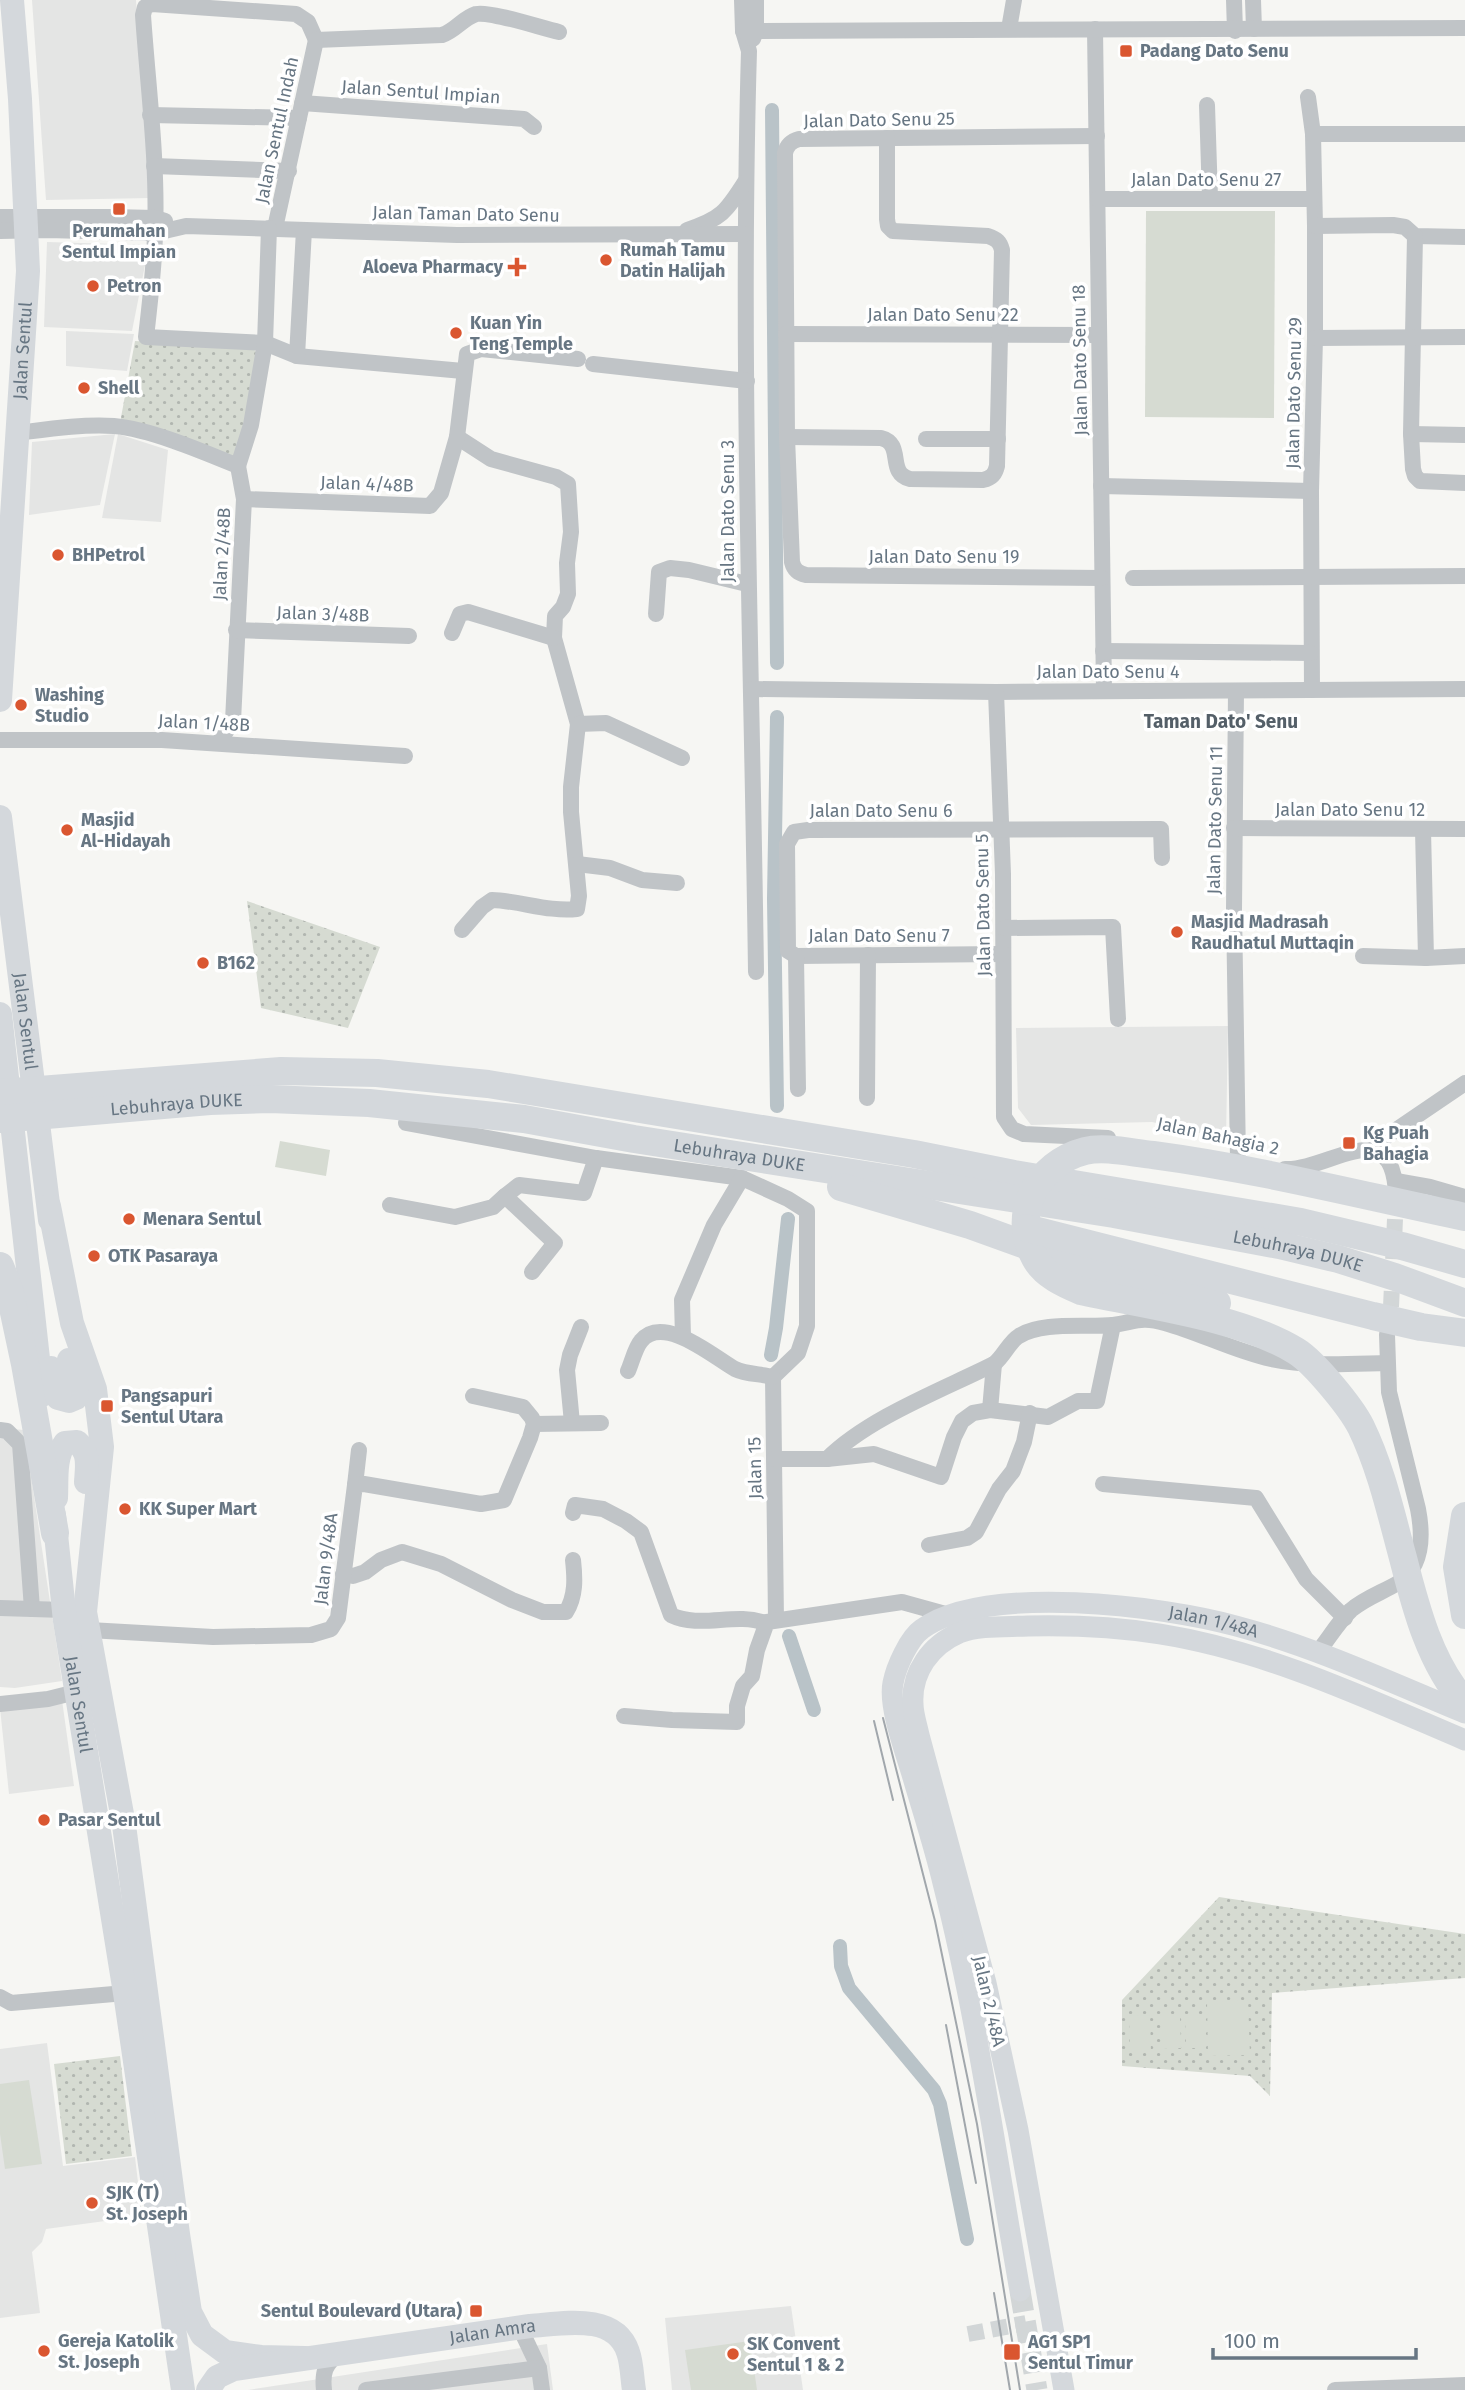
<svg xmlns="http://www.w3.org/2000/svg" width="1465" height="2390" font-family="'Fira Sans',sans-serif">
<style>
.built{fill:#e4e5e4}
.green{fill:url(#green-dots)}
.pitch{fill:#d6dbd2}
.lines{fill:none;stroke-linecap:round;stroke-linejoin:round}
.canal{stroke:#b9c3c8;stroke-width:14}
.minor-tunnel{stroke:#d2d6d7;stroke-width:16;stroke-dasharray:16 8;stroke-linecap:butt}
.secondary-tunnel{stroke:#d2d6d7;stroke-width:21;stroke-dasharray:21 10;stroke-linecap:butt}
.minor{stroke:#c0c4c7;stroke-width:16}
.secondary{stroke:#d4d8dc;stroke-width:21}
.primary{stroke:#d4d8dc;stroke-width:24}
.motorway{stroke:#d4d8dc;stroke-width:28}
.tram{stroke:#a1a7ac;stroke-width:2}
.poi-dot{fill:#da5630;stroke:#fff;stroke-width:2.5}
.labels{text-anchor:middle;stroke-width:7;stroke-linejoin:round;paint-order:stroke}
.poi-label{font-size:18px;font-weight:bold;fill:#677683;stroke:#fff;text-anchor:start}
.street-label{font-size:18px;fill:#677683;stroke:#fff}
.neighbourhood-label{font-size:19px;font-weight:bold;fill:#545f68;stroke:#fff}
</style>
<defs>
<pattern id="green-dots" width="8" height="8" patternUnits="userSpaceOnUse" patternTransform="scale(1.75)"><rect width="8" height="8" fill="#d6dbd2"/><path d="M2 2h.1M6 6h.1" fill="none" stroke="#b1b6b0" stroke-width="1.8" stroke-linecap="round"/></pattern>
</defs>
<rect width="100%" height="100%" fill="#f6f6f3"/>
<g class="built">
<polygon points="32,0 136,0 150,198 46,200"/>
<polygon points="47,242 149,245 132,331 44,327"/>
<polygon points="66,331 134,334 127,371 66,366"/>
<polygon points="115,434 100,505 29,515 32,442"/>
<polygon points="118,434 168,450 161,522 102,518"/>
<polygon points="1228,1026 1226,1139 1152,1122 1031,1125 1018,1108 1016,1028"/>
<polygon points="0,1428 24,1430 62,1681 15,1688 0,1687"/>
<polygon points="62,1700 74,1786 9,1794 0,1708"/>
<polygon points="47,2043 63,2166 135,2157 142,2216 46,2229 42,2242 32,2252 40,2313 0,2318 0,2049"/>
<polygon points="791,2306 803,2390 672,2390 665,2318"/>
<polygon points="547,2344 553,2390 248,2390"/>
</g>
<g class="green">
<polygon points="135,341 252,348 259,354 237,460 120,423"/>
<polygon points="247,901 380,947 348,1028 261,1008"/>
<polygon points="1219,1897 1465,1934 1465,1978 1272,1993 1270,2096 1250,2076 1122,2066 1122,2000"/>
<polygon points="120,2056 132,2156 66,2164 54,2064"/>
</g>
<g class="pitch">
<polygon points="1146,211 1275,211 1274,418 1145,417"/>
<polygon points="280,1141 330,1150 326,1176 275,1167"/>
<polygon points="1248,2000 1250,2055 1208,2056 1207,2002"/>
<polygon points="1150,2015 1151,2053 1130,2053 1129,2016"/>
<polygon points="1185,2016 1203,2016 1203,2048 1186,2048"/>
<polygon points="1163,2017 1180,2017 1181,2048 1163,2049"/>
<polygon points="29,2080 42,2164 5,2169 0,2134 0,2084"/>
<polygon points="750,2341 757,2390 691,2390 685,2350"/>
</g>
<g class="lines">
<g class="canal">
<polyline points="772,110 777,663"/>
<polyline points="777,1106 774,899 777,717"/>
<polyline points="771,1355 776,1328 788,1219"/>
<polyline points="789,1636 814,1710"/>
<polyline points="840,1946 841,1966 849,1988 934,2090 940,2104 967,2239"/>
</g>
<g class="minor-tunnel">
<polyline points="1391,1307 1396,1197"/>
<polyline points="968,2334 1026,2323"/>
</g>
<polyline class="secondary-tunnel" points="1020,2291 1037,2390"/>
<g class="minor">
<path d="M742,0L743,31L749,51C740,358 752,665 756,972"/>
<polyline points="1234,0 1235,31"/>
<polyline points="1253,0 1254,29"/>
<polyline points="1009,29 1014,0"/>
<polyline points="1095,29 1104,690"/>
<polyline points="743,31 1465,28"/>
<polyline points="753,39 756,31 756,0"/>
<path d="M316,40L308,22L296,14L152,4L145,7L143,15C148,88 158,162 155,235C154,269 150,303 146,337L265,343L297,356L463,371"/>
<path d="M316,40L442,35C455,31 463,18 476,14C491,11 541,28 559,32"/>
<polyline points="1308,97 1313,134 1315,226 1315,338 1311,491 1312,690"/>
<polyline points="302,103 524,119 534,127"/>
<polyline points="1207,105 1210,198"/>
<polyline points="150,115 299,118"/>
<polyline points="1313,134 1465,134"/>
<path d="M1097,136L799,139C791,141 787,145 785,153L787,437L792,562C794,570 798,573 806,575L1102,578"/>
<polyline points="154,166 289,171"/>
<polyline points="1098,199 1314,199"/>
<polyline points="0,217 112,217 155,218 165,221"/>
<polyline points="1315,226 1393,225 1405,227 1415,236 1465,237"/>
<polyline points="275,228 316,40"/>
<path d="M687,230C721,219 726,212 745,182"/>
<polyline points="0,231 48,230 156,233 186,226 457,235 745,234"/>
<polyline points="1415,236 1411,434 1413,469 1415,476 1420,481 1465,483"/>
<polyline points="786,334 1099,335"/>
<polyline points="1315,338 1465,337"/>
<polyline points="297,356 304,230"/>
<polyline points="593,364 747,381"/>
<path d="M17,433C49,429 82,424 114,426C150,429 204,452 238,466L244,499L233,721L219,742"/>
<polyline points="1411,434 1465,435"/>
<path d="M457,437L491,459L556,477L568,484L571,532L567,563L568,594L563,607L555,616L554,638L578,724L571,787V812L579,896L577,909C548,912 521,901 492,900L482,907L462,930"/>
<path d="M787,437L881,438C905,444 886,473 910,479L983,480C992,478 995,474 997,466L1002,250C1000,242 997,239 988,236L893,231L888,226L887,219V138"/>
<polyline points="926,439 998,439"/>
<polyline points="238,466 251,425 265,343 269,228"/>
<polyline points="1101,486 1311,491"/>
<polyline points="244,499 430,506 441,493 457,437 467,354 481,349 578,359"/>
<polyline points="1133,578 1465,576"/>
<polyline points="656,614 659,572 670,568 689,570 747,584"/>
<polyline points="236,630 409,636"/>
<polyline points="452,633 460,614 468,612 554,638"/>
<polyline points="1103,651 1311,653"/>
<polyline points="752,689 996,692 1465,689"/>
<polyline points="1236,691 1234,910 1238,1159"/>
<polyline points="996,692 1003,874 1004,1117 1012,1129 1024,1134 1108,1138"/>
<polyline points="578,724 606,723 682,758"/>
<polyline points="0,740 162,740 405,756"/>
<polyline points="1234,828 1465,829"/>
<polyline points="1423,830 1426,958"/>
<polyline points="577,864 610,868 642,880 677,883"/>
<polyline points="1004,928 1113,927 1118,1019"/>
<polyline points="796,956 788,951 787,844 794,832 808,830 1161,829 1162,858"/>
<polyline points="796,956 1003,954"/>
<polyline points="796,956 798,1089"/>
<polyline points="1363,956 1426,958 1465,956"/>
<polyline points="867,1098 868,955"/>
<polyline points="406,1123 596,1158 742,1178"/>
<polyline points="1368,1149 1465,1083"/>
<path d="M1285,1169C1329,1171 1393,1111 1396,1195"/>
<polyline points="1396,1181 1430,1187 1465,1197"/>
<polyline points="505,1196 519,1185 584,1193 596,1158"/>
<polyline points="390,1205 455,1217 493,1207 505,1196 555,1243 532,1272"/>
<polyline points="683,1337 682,1300 714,1225 742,1178 788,1199 807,1211 807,1326 798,1353 773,1377 776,1620"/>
<path d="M628,1371C632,1362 635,1348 641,1341C663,1313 715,1358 735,1369C745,1374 761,1374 773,1377"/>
<polyline points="990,1410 994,1364"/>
<polyline points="572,1423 567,1370 570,1355 581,1327"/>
<polyline points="534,1424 601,1423"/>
<polyline points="0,1430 7,1431 20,1444 32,1609"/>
<polyline points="774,1459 827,1459 874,1454 941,1477 954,1437 962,1421 973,1413 990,1410 1048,1417 1078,1401 1097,1401 1113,1325"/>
<path d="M827,1459C868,1418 942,1390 994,1364C1004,1356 1009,1342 1019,1336C1042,1321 1087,1328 1113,1325C1135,1322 1141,1316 1165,1323C1201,1333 1234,1351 1271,1359C1309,1367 1348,1364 1387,1363"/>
<polyline points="1103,1484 1256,1498 1306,1579 1345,1618"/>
<polyline points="355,1485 359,1450"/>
<path d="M573,1513L575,1505L603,1509L626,1521L641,1532L671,1615C700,1629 735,1612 765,1623"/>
<polyline points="929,1545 967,1538 976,1532 999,1489 1013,1471 1024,1442 1030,1413"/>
<path d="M343,1574L353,1576L365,1572L381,1560L402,1552L441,1564L512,1600L543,1612H566C576,1596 575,1578 573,1560"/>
<polyline points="0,1608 64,1610"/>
<polyline points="89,1630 213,1637 311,1635 331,1629 338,1618 355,1485 364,1484 481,1504 504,1500 530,1438 534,1424 532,1418 523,1407 473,1396"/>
<path d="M1317,1653C1328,1640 1338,1622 1351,1610C1365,1598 1383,1592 1398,1583C1424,1566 1423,1535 1418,1509L1389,1392L1387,1335L1390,1315"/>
<polyline points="0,1704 48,1699 76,1692"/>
<polyline points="624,1716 672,1720 737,1722 737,1706 743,1686 752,1676 757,1650 767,1622 902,1602 949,1615 951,1619"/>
<polyline points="0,1997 11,2003 125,1993"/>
<polyline points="520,2328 539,2368 542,2390"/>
<path d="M324,2390C322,2372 325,2365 339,2353"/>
<polyline points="366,2390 539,2368"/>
<polyline points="1335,2390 1465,2385"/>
</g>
<g class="secondary">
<path id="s1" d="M1020,2291C996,2155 977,2017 943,1883C935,1849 924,1815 914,1781C907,1756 888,1707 893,1683C896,1667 909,1638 922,1629C985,1583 1164,1606 1236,1626C1315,1647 1390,1682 1465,1713"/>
<path d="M1064,2390L1018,2130L986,1983L919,1735C917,1725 913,1714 913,1704C911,1672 931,1645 959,1633C979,1625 1007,1627 1028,1626C1072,1625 1117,1627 1160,1634C1267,1651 1366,1698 1465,1740"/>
</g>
<g class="primary">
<path id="s2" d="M0,700L28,271L20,99L12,0"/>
<path id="s3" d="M0,817L50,1220"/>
<polyline points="0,1014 42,1395"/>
<polyline points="49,1206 72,1323 95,1389 102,1447 85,1612 124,1825 178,2234 190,2312 202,2335 225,2352 261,2357 305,2358"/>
<polyline points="51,1368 55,1391 58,1398 69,1401 76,1398 77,1392 69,1360"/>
<path d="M56,1498C57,1481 54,1458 65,1443L77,1442C90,1453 87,1466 86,1482"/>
<path id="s4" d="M54,1515L65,1621L125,1993L183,2390"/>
<path id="s5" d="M208,2390L217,2377L234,2369L530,2326C561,2324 615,2312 628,2352C632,2363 632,2378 634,2390"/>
</g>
<g class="motorway">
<polyline points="0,1093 281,1071 377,1073 488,1084 914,1154 1014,1174 1301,1222 1402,1246 1465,1264"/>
<path id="s6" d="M0,1119L210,1101L270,1099L369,1103L524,1119L634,1139L1114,1214L1279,1245L1338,1259L1395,1277L1465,1303"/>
<polyline points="841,1187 970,1225 1045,1252 1217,1303"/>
<path d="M1465,1217C1361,1195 1258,1169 1153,1155C1132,1153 1105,1146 1085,1151C1038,1163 1010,1213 1035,1258C1044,1275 1064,1284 1081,1291C1145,1305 1241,1317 1296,1351C1314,1362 1351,1407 1361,1427C1381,1468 1391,1514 1403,1558C1416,1609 1430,1663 1465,1703"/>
<polyline points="1026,1228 1373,1316 1421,1327 1465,1333"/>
<polyline points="0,1266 9,1289 25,1364 55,1533"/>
<polyline points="1465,1516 1457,1567 1465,1615"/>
</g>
<g class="tram">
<polyline points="883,1718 935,1921 977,2124 1020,2390"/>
<polyline points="874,1721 893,1800"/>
<polyline points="946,2025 976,2183"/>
<polyline points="994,2293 1010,2390"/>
</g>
</g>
<g class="poi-dot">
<rect x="1119" y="44" width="14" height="14" rx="3.5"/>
<rect x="112" y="202" width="14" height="14" rx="3.5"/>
<circle cx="606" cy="260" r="7"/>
<path d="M513.5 256.5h7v7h7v7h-7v7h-7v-7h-7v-7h7z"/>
<circle cx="93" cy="286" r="7"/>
<circle cx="456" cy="333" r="7"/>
<circle cx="84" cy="388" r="7"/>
<circle cx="58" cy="555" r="7"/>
<circle cx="21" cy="705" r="7"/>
<circle cx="67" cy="830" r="7"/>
<circle cx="1177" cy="932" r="7"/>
<circle cx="203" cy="963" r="7"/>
<rect x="1342" y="1136" width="14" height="14" rx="3.5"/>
<circle cx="129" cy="1219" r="7"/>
<circle cx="94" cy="1256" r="7"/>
<rect x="100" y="1399" width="14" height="14" rx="3.5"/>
<circle cx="125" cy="1509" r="7"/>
<circle cx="44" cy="1820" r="7"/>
<circle cx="92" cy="2203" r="7"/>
<rect x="469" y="2304" width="14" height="14" rx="3.5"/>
<circle cx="44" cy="2351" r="7"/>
<rect x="1003" y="2343" width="18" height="18" rx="3.5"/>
<circle cx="733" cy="2354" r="7"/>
</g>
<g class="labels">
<g class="poi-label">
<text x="1140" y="57">Padang Dato Senu</text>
<text x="119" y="237" text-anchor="middle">Perumahan<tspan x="119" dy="21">Sentul Impian</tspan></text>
<text x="620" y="256">Rumah Tamu<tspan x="620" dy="21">Datin Halijah</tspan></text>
<text x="503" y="273" text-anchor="end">Aloeva Pharmacy</text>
<text x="107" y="292">Petron</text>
<text x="470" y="329">Kuan Yin<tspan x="470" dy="21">Teng Temple</tspan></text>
<text x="98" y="394">Shell</text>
<text x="72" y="561">BHPetrol</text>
<text x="35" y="701">Washing<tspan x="35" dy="21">Studio</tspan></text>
<text x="81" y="826">Masjid<tspan x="81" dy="21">Al-Hidayah</tspan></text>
<text x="1191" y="928">Masjid Madrasah<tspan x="1191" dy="21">Raudhatul Muttaqin</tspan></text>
<text x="217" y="969">B162</text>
<text x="1363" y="1139">Kg Puah<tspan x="1363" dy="21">Bahagia</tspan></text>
<text x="143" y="1225">Menara Sentul</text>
<text x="108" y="1262">OTK Pasaraya</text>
<text x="121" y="1402">Pangsapuri<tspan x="121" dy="21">Sentul Utara</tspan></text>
<text x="139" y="1515">KK Super Mart</text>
<text x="58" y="1826">Pasar Sentul</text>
<text x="106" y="2199">SJK (T)<tspan x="106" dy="21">St. Joseph</tspan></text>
<text x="462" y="2317" text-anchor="end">Sentul Boulevard (Utara)</text>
<text x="58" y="2347">Gereja Katolik<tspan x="58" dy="21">St. Joseph</tspan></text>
<text x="1028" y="2348">AG1 SP1<tspan x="1028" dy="21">Sentul Timur</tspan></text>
<text x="747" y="2350">SK Convent<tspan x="747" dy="21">Sentul 1 &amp; 2</tspan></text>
</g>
<g class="street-label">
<text transform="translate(421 92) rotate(4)" y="6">Jalan Sentul Impian</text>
<text transform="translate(879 120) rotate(-1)" y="6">Jalan Dato Senu 25</text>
<text transform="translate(277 130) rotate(-78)" y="6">Jalan Sentul Indah</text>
<text x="1206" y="186">Jalan Dato Senu 27</text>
<text transform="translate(466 214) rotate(1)" y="6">Jalan Taman Dato Senu</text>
<text x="943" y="321">Jalan Dato Senu 22</text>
<text dy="6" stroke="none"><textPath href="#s2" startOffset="350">Jalan Sentul</textPath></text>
<text transform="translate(1080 360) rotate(-91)" y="6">Jalan Dato Senu 18</text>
<text transform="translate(1294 393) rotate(-89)" y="6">Jalan Dato Senu 29</text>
<text transform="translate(367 484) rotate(2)" y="6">Jalan 4/48B</text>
<text transform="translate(728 511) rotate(-90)" y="6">Jalan Dato Senu 3</text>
<text transform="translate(222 554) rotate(-87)" y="6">Jalan 2/48B</text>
<text x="944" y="563">Jalan Dato Senu 19</text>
<text transform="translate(323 614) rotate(2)" y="6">Jalan 3/48B</text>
<text x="1108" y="678">Jalan Dato Senu 4</text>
<text transform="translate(204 723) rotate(3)" y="6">Jalan 1/48B</text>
<text x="1350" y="816">Jalan Dato Senu 12</text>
<text x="881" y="817">Jalan Dato Senu 6</text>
<text transform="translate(1215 820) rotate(-89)" y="6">Jalan Dato Senu 11</text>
<text transform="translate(983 905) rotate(-91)" y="6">Jalan Dato Senu 5</text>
<text x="879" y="942">Jalan Dato Senu 7</text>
<text dy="6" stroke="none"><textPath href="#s3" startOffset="206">Jalan Sentul</textPath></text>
<text dy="6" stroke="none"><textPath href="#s6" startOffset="177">Lebuhraya DUKE</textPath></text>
<text transform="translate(1218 1136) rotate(12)" y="6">Jalan Bahagia 2</text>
<text dy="6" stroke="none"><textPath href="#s6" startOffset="744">Lebuhraya DUKE</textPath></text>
<text dy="6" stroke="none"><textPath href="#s6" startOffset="1311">Lebuhraya DUKE</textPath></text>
<text transform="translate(755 1468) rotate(-91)" y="6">Jalan 15</text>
<text transform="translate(326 1559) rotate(-83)" y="6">Jalan 9/48A</text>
<text dy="6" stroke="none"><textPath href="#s1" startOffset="982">Jalan 1/48A</textPath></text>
<text dy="6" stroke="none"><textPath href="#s4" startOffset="191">Jalan Sentul</textPath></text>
<text transform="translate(989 2001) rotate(77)" y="6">Jalan 2/48A</text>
<text dy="6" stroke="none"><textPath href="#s5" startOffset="296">Jalan Amra</textPath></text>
</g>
<g class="neighbourhood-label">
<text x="1221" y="728">Taman Dato' Senu</text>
</g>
</g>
<path d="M1213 2348v10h203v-10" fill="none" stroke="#677683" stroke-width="3.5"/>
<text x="1224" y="2348" font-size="21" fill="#677683" stroke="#ffffff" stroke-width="5" paint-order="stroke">100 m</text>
</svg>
